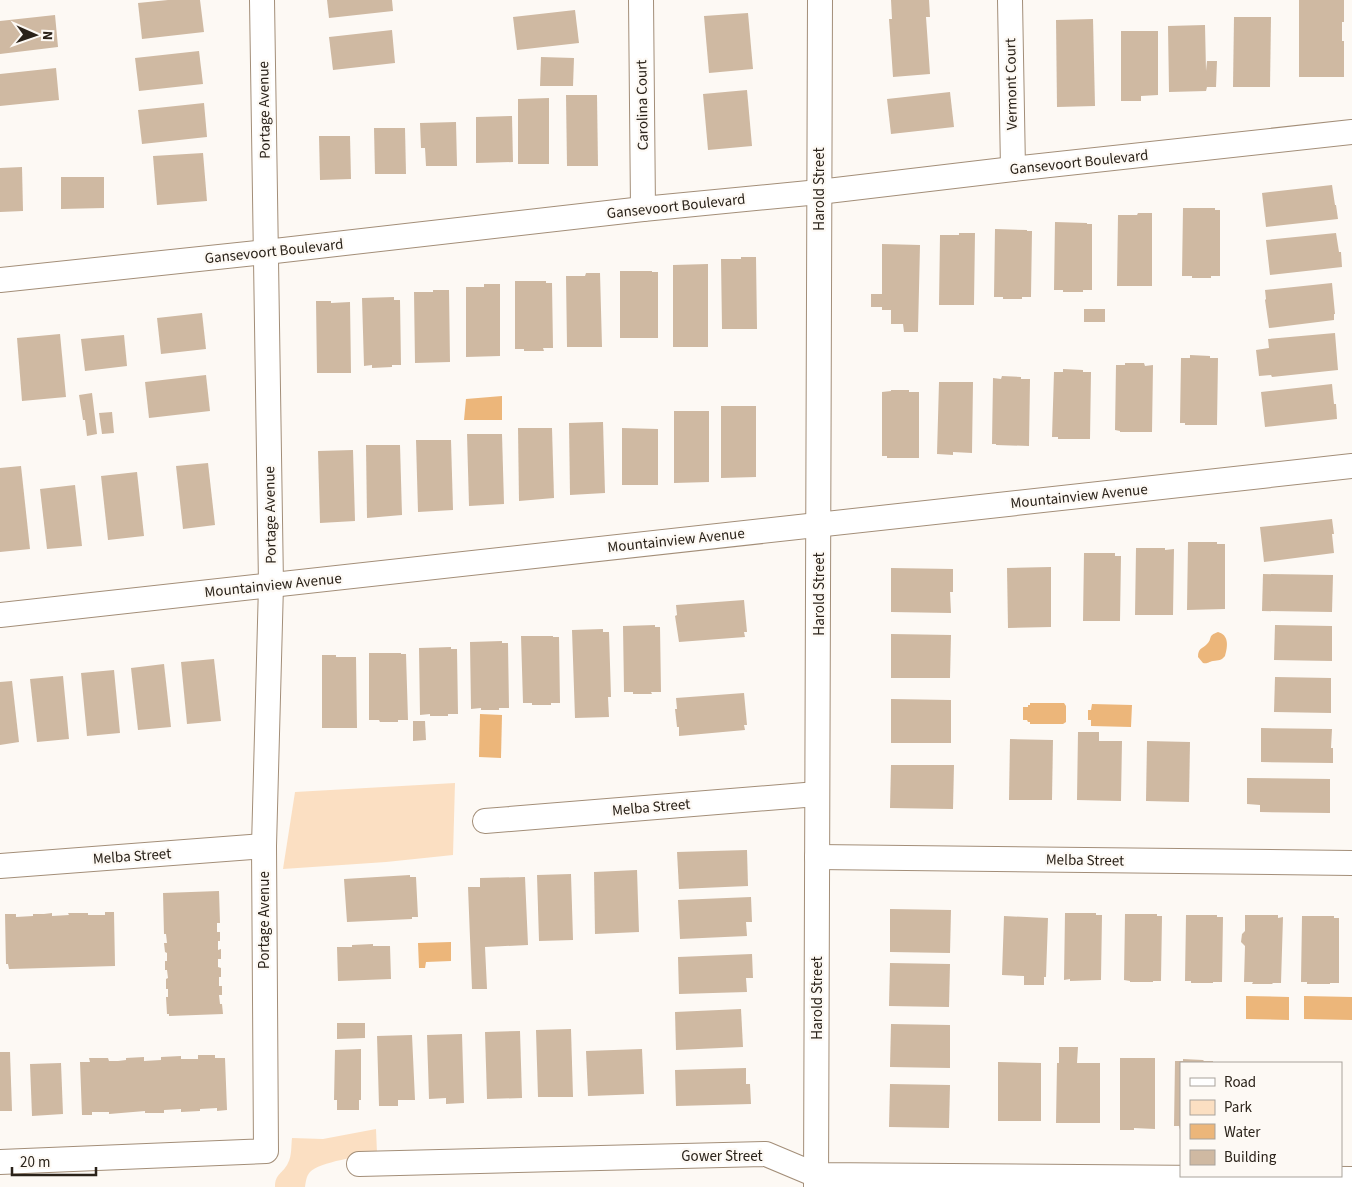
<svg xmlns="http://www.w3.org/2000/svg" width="1352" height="1187" font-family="'Source Sans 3',sans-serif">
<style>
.green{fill:#fbdfc2}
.water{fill:#ecb67a}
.building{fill:#cfb9a2}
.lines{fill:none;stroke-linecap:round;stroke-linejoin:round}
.minor-casing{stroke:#a38e78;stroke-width:26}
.minor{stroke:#fff;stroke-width:24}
.labels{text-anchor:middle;stroke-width:4.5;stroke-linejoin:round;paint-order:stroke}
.street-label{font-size:15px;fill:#2a2219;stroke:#fdf9f4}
</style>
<rect width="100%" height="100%" fill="#fdf9f4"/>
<g class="green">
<polygon points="455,783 453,855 386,862 283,869 295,792"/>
<path d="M376,1129L377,1153C362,1156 319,1162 310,1172C306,1177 306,1181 305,1187H275C275,1173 283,1174 288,1163C292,1156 291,1146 292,1138L323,1139Z"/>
</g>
<g class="water">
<polygon points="502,396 502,420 464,420 466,399"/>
<path d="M1218,632C1229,635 1228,646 1225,656C1221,661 1219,660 1213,661C1208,662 1208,664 1203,663L1198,657C1198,648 1202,649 1207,644C1213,638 1207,636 1218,632Z"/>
<polygon points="1030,703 1064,703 1066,706 1066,722 1063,724 1030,724 1030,722 1028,722 1027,720 1023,720 1023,707 1028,707 1028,705 1030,705"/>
<polygon points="1092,704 1132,705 1131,727 1091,726 1091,720 1088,720 1088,710 1091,710"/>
<polygon points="480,714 502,715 501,758 479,757"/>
<polygon points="451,942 451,961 426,962 425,968 419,968 418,943"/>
<polygon points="1246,996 1289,997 1289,1020 1246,1019"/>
<polygon points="1304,996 1352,997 1352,1020 1304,1019"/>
</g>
<g class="building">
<polygon points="168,0 200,0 204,32 142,39 138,3"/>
<polygon points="327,0 392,0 393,11 329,18"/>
<polygon points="891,0 929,0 930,17 926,17 930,74 893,77 889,19 892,19"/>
<polygon points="1299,0 1344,0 1344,22 1342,22 1342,41 1344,41 1344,77 1299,77"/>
<polygon points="575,10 579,43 517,50 513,17"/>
<polygon points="748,13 753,69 709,73 704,16"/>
<polygon points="55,15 58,47 0,54 0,21"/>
<polygon points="1234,17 1271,17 1270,87 1233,87"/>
<polygon points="1093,19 1095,106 1057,107 1056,20"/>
<polygon points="1205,25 1206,71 1207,61 1217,61 1216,87 1207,87 1206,91 1169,92 1168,26"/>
<polygon points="392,30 395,63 333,70 329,37"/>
<polygon points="1121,31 1158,31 1158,95 1141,96 1141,101 1121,101"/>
<polygon points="199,51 203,84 139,91 135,58"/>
<polygon points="541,57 574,58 573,86 540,86"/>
<polygon points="56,68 59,100 0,106 0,74"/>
<polygon points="747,90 752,146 708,150 703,94"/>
<polygon points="950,92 954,127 891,134 887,99"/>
<polygon points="566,95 597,95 598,166 567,166"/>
<polygon points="549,98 549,164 518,164 518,99"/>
<polygon points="204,103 207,137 142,144 138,110"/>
<polygon points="512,116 513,162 476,163 476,117"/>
<polygon points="456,122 457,166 426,166 425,148 421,148 420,123"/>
<polygon points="374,128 405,128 406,174 375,174"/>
<polygon points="319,136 350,136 351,179 320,180"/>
<polygon points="203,153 207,201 157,205 153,156"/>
<polygon points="22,167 23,211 0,212 0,168"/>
<polygon points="61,177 104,177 104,208 61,209"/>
<polygon points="1332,185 1335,205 1336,205 1338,219 1266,227 1262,193"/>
<polygon points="1183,208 1215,208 1215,210 1220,210 1220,276 1211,276 1211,278 1192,278 1192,276 1182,276"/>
<polygon points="1138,213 1152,213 1152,286 1117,286 1118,215 1137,215"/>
<polygon points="1055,222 1087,223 1087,224 1092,224 1092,290 1083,290 1083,292 1063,292 1063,290 1054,290"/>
<polygon points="995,229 1027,230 1027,231 1032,231 1031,297 1022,297 1022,299 1003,299 1003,297 994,297"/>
<polygon points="959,233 975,233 974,305 939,305 940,235 959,235"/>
<polygon points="1336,233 1339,252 1341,252 1342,267 1270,275 1266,240"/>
<polygon points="882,244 920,245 918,332 904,332 903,324 891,324 891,310 882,310 882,307 871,307 871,294 882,294"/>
<polygon points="741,257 756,257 757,329 722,329 721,259 741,259"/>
<polygon points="708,264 708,347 673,347 673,265"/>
<polygon points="620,271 652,271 652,272 658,272 658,338 620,338"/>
<polygon points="586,273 600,273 602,347 567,347 566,276 585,276"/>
<polygon points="515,281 546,281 546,283 552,283 553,348 543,348 544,351 524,351 524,349 515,349"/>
<polygon points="1332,283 1335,314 1334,314 1334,320 1269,328 1265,300 1266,299 1265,290"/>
<polygon points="484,284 500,284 500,356 466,357 466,287 484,287"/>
<polygon points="433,290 449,290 450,362 415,363 414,292 433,292"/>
<polygon points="394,297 394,300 400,300 401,365 392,365 392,367 372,368 372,365 364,366 362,298"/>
<polygon points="316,301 331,301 331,303 350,302 351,373 317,373"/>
<rect x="1084" y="309" width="21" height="13"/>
<polygon points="202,313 206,349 161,354 157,318"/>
<polygon points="1335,333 1338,370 1272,377 1271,375 1259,376 1256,350 1269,348 1268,339"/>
<polygon points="60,334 66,397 22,401 17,338"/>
<polygon points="124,335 127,366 85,371 81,339"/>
<polygon points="1190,355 1210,356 1210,358 1218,358 1217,425 1185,425 1185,423 1180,423 1181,358 1190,358"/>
<polygon points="1125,363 1144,363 1145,366 1153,365 1152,432 1120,432 1120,431 1115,430 1116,365 1125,365"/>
<polygon points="1063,369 1083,370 1083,372 1091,372 1090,439 1058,439 1058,437 1052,437 1054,372 1063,372"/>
<polygon points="206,375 210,411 149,418 145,382"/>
<polygon points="1002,376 1021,377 1021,379 1030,379 1029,446 996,445 996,444 992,444 993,378 1001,379"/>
<polygon points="939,382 973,382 972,453 953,452 953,455 937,454"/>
<polygon points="1332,384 1334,404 1336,404 1337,419 1265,427 1261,392"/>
<polygon points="891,390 909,390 909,392 919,392 919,458 887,458 887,456 882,456 882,392 891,391"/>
<polygon points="92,393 97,434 87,436 85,420 83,420 79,395"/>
<polygon points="721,406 756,406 756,477 721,478"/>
<polygon points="674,411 709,411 709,482 674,483"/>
<polygon points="112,412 114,433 102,434 99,413"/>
<polygon points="603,422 605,493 570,495 569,423"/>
<polygon points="518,428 552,428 554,498 519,501"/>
<polygon points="622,428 658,429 658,485 622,485"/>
<polygon points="467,434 502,434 504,504 469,506"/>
<polygon points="416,440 451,440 453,510 418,512"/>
<polygon points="366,445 400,445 402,515 367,518"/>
<polygon points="353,450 355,521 320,523 318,451"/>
<polygon points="208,463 215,525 183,529 176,466"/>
<polygon points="21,466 30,549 0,552 0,468"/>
<polygon points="137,472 144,536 108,540 101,476"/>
<polygon points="75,485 82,546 47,549 40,489"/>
<polygon points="1332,519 1334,534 1332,534 1334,553 1264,562 1260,527"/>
<polygon points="1188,542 1217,542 1217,544 1225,544 1225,609 1187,610"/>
<polygon points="1136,548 1165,548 1165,550 1174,549 1173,615 1135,615"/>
<polygon points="1084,553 1115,553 1115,556 1121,556 1120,621 1083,621"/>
<polygon points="1051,567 1051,627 1008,628 1007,568"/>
<polygon points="891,568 953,569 953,592 950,592 951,613 891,612"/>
<polygon points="1263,574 1333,575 1332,612 1262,611"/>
<polygon points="744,600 747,632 744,632 745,637 679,642 675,616 677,615 676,605"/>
<polygon points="655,625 655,627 660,627 661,692 651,692 652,694 633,694 633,692 624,692 623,626"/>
<polygon points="1275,625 1332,626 1332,661 1274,660"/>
<polygon points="603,629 603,632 609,632 611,697 608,697 609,717 575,718 572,630"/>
<polygon points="891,634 951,635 950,678 891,678"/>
<polygon points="521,636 553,636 553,637 559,637 560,703 551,703 551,705 532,705 532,703 523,703"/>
<polygon points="502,641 502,643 508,643 509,708 499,708 499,710 481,710 481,708 471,709 470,642"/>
<polygon points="451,647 451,649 457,649 458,714 448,714 448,716 430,716 430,714 420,715 419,648"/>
<polygon points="369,653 401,653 401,654 406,654 408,720 398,720 398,722 380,722 379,720 369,720"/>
<polygon points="322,655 336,655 336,657 356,657 357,728 322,728"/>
<polygon points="214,659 221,721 187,724 181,662"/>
<polygon points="164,664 171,727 138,730 131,668"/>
<polygon points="114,670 120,733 87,736 81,673"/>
<polygon points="63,676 69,739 37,742 30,679"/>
<polygon points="1275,677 1331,678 1331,713 1274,712"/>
<polygon points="12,681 19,742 0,745 0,682"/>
<polygon points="744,693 747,725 744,725 745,730 679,736 679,727 677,727 675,709 677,709 676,698"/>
<polygon points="891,699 951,700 951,743 891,743"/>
<polygon points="413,721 425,721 426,740 413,741"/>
<polygon points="1261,728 1332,729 1331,748 1333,748 1333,763 1261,762"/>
<polygon points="1078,732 1099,732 1099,741 1122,741 1121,801 1077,800"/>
<polygon points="1010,739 1053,740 1052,800 1009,800"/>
<polygon points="1147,741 1190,742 1189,802 1146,801"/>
<polygon points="891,765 954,765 953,809 890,808"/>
<polygon points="1247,778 1330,779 1330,813 1260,812 1260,805 1247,804"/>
<polygon points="747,850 748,886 679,889 677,852"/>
<polygon points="637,870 639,932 595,934 594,872"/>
<polygon points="571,874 573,940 539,941 537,875"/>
<polygon points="410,875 410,877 416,877 418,917 412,917 412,919 347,922 344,879"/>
<polygon points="525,877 528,945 485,947 487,989 472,989 468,887 480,887 480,878"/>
<polygon points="219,891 220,923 217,923 217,932 220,932 220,941 218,941 218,950 221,949 221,959 218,959 218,967 221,968 221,977 219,977 219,986 222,986 222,995 219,995 220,1004 222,1004 223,1014 169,1016 169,1014 167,1014 166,997 168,997 168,989 166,989 166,979 168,978 167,970 165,970 165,961 167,961 167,953 165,952 164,943 167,943 166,934 164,934 163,893"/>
<polygon points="751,897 752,922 746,922 747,936 680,939 678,900"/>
<polygon points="890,909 951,910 950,953 890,952"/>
<polygon points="105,912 114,912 115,966 9,969 8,964 6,964 5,914 16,914 16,917 33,916 33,914 44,914 52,913 52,916 69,915 68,913 88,913 88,915 105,915"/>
<polygon points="1065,913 1096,913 1096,915 1102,915 1101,980 1070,981 1070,979 1064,980"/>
<polygon points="1125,914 1157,914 1157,916 1162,916 1161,981 1153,981 1153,982 1130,982 1130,981 1124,980"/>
<polygon points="1186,915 1217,915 1217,917 1223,917 1222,982 1213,982 1213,983 1191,983 1191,981 1185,981"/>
<polygon points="1245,915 1278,915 1278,918 1283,917 1281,983 1273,983 1272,984 1252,984 1253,982 1244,982 1245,946 1241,942 1242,934 1245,931"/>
<polygon points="1004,916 1048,918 1046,977 1044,977 1044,985 1024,985 1024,976 1002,975"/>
<polygon points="1302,916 1334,916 1334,918 1339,918 1339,983 1330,983 1330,984 1307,984 1307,982 1301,982"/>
<polygon points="373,944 373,946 390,946 391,979 338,981 337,947 352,947 352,945"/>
<polygon points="752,954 753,978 746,978 747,992 679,994 678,957"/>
<polygon points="890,963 950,964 949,1007 889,1006"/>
<polygon points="741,1009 743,1047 676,1050 675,1012"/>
<polygon points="337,1023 365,1023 365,1038 337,1039"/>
<polygon points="891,1024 950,1025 950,1068 890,1067"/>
<polygon points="571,1029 573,1097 538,1097 536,1030"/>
<polygon points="520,1031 522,1098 487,1099 485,1032"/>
<polygon points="462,1034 464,1103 446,1104 446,1098 429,1099 427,1035"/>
<polygon points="412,1035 415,1100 398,1100 398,1106 379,1106 377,1036"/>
<polygon points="1059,1047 1078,1047 1077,1063 1100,1063 1100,1123 1056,1123 1057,1063 1059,1063"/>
<polygon points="361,1049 361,1100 359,1100 359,1110 337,1110 337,1100 334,1100 335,1050"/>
<polygon points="642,1049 644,1094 588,1096 586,1051"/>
<polygon points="0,1052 10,1052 12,1111 0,1111"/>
<polygon points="198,1055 215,1055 215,1058 225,1058 227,1110 217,1111 217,1108 200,1109 200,1111 181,1112 181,1109 164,1110 164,1113 145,1113 145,1111 109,1114 109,1112 92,1112 92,1115 82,1115 80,1062 90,1062 89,1058 108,1058 109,1061 118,1061 126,1060 126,1058 144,1057 144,1061 161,1060 161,1057 181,1056 181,1059 198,1059"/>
<polygon points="1120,1058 1155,1058 1155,1129 1134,1128 1134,1130 1120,1130"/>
<polygon points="1183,1059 1203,1060 1204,1061 1213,1061 1213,1063 1181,1063 1180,1130 1179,1126 1174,1126 1175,1061 1183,1061"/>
<polygon points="998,1062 1041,1063 1041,1121 998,1121"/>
<polygon points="61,1063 63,1114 32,1116 30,1064"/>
<polygon points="746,1068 746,1084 750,1084 751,1104 676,1106 675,1070"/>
<polygon points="890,1084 950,1085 949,1128 889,1127"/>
</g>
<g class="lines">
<defs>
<g id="minor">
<polyline points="641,0 643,209"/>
<polyline points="1010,0 1013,169"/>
<polyline points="0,280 266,252 643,209 819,192 1013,169 1352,132"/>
<polyline points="0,615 1352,466"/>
<polyline points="485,821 817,794"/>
<polyline points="817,857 1352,863"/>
<polyline points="0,866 264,846"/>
<polyline points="0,1162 266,1151 264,846 271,585 262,0"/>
<polyline points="359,1164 766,1154 816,1175 1352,1179"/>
<polyline points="816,1187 820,0"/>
</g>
</defs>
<use href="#minor" class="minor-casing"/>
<use href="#minor" class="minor"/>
</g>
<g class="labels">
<g class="street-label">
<text transform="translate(1011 84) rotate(-91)" y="5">Vermont Court</text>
<text transform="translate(642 105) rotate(-91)" y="5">Carolina Court</text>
<text transform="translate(264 110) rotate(-91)" y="5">Portage Avenue</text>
<text transform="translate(1079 162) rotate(-6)" y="5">Gansevoort Boulevard</text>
<text transform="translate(819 189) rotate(-90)" y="5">Harold Street</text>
<text transform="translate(676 206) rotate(-6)" y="5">Gansevoort Boulevard</text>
<text transform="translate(274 251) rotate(-6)" y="5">Gansevoort Boulevard</text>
<text transform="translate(1079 496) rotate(-6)" y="5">Mountainview Avenue</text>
<text transform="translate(270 515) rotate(-91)" y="5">Portage Avenue</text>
<text transform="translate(676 540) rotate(-6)" y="5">Mountainview Avenue</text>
<text transform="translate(273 585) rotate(-6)" y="5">Mountainview Avenue</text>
<text transform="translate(819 594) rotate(-90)" y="5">Harold Street</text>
<text transform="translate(651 807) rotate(-5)" y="5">Melba Street</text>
<text transform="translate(132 856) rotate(-4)" y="5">Melba Street</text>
<text transform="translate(1085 860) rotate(1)" y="5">Melba Street</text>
<text transform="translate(264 920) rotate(-90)" y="5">Portage Avenue</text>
<text transform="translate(817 998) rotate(-90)" y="5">Harold Street</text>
<text x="722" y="1161">Gower Street</text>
</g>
</g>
<rect x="1180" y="1062" width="162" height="115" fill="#fdf9f4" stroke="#a9a39c"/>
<rect x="1190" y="1078" width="25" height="8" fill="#ffffff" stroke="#a9a39c"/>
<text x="1224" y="1087" font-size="15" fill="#2a2219">Road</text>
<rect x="1190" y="1100" width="25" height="15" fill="#fbdfc2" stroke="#a9a39c"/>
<text x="1224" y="1112" font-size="15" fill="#2a2219">Park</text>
<rect x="1190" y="1124" width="25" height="15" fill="#ecb67a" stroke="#a9a39c"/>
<text x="1224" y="1137" font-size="15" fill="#2a2219">Water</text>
<rect x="1190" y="1150" width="25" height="15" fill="#cfb9a2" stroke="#a9a39c"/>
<text x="1224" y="1162" font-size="15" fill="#2a2219">Building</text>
<g transform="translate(35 35) rotate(92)" stroke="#fdf9f4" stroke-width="4" paint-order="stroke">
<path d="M0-4L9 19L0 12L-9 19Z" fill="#2a2219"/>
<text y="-8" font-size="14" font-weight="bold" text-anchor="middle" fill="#2a2219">N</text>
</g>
<path d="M12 1167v8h84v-8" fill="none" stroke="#2a2219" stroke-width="2.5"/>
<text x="20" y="1167" font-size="15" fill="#2a2219" stroke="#fdf9f4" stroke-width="4" paint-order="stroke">20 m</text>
</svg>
